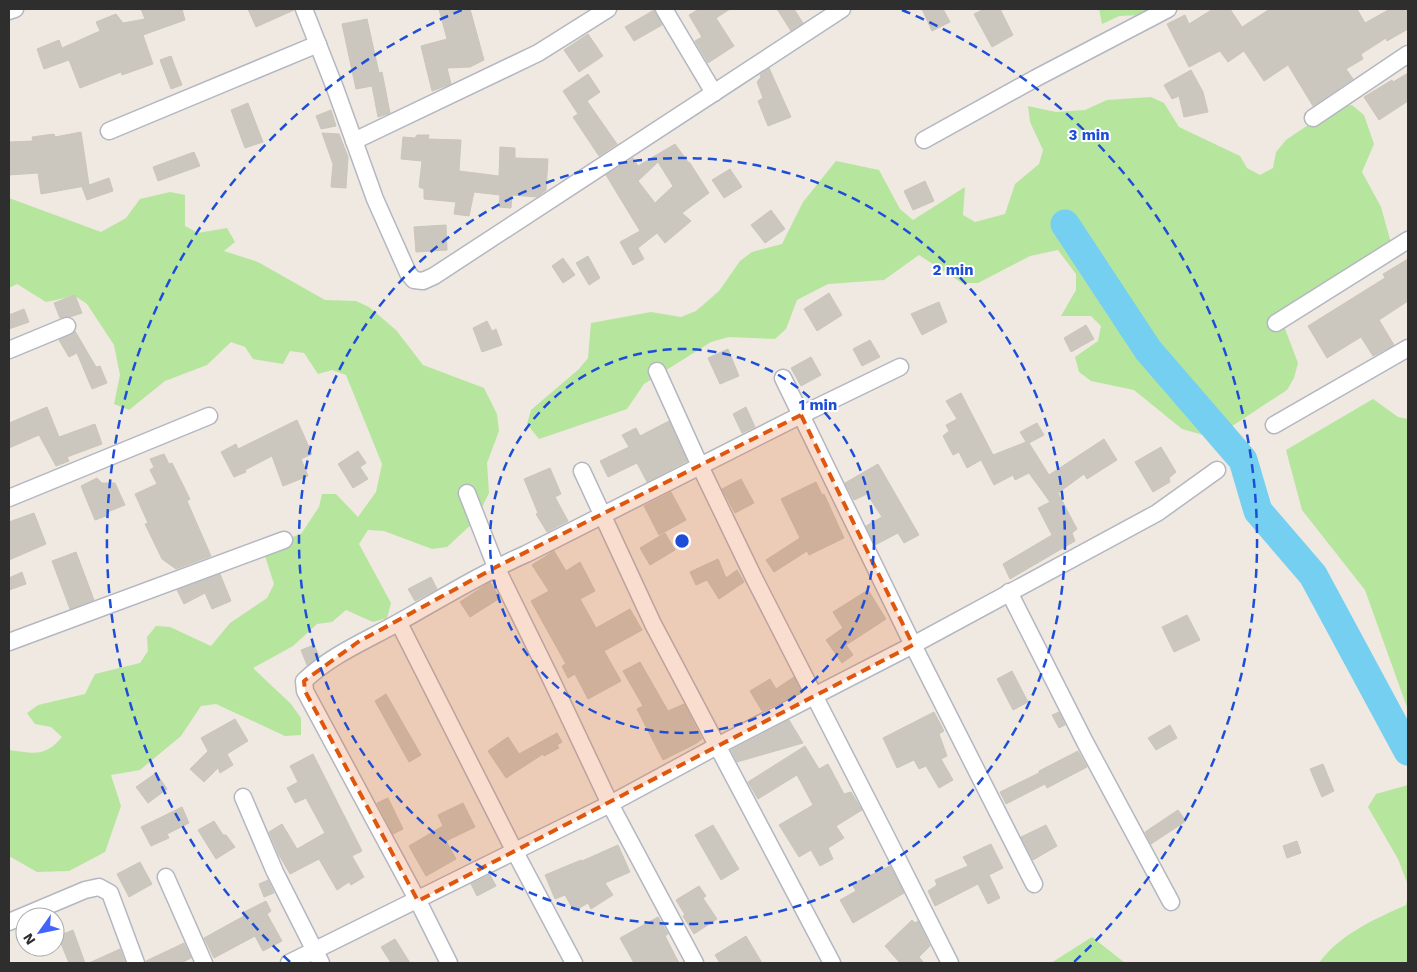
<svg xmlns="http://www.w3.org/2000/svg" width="1417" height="972" font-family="'Work Sans',sans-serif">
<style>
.green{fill:#b6e59e}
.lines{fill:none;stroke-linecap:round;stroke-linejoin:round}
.river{stroke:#75cff0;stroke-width:29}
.building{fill:#cbc7bf;stroke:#cbc5ba;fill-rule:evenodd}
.minor-casing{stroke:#b4b7c1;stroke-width:19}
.minor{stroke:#fff;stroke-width:16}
.marked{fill:#df570e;fill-opacity:0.2;stroke:#df570e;stroke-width:4;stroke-dasharray:10 6;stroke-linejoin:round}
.ring{fill:none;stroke:#1d4ed8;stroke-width:2.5;stroke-dasharray:9 6}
.centre{fill:#1d4ed8;stroke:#fff;stroke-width:2.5}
.ring-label{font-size:15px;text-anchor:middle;font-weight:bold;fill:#1d4ed8;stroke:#fff;stroke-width:4;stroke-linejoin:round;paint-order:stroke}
</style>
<rect width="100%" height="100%" fill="#efe9e1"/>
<g class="green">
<polygon points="1099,9 1164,9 1141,15 1119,16 1102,24"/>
<polygon points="1151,97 1164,103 1179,127 1240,156 1247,168 1260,175 1273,168 1276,152 1286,140 1336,106 1352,105 1364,115 1374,144 1362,172 1381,207 1391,243 1281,318 1298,363 1294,378 1287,390 1214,438 1182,429 1134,390 1091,381 1079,372 1075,357 1098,341 1101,326 1091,316 1061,316 1076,290 1076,274 1058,250 1030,256 978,283 962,283 919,255 884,280 828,284 797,300 786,329 775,339 729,337 711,342 644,384 627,409 539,439 527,424 531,410 579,369 588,358 591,323 651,312 681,317 696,311 719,291 740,261 752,252 782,244 803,202 836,161 879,170 900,209 913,220 965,187 963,215 975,222 1005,214 1015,184 1039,164 1043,150 1030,122 1028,106 1056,112 1085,110 1107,100"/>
<path d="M170,192L185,195V226L198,233L227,228L235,242L224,251L258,262L325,300L356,301L369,307L396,330L423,365L484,388L497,414L499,431L487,463L489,493L475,521L447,547L432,549L384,531L368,530L359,544L391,603L387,618L373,622L346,610L332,622L317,624L293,646L253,668L291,704L301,718V735L285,736L216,704L201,706L181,736L140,770L111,775L121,806L105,852L69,871L37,872L9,856V750C34,753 44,758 62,737L51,727L35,724L27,713L38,705L85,694L95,674L140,663L148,651L147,637L156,626L170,627L211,646L230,623L267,598L274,584L265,556L272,544L301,534L319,507L322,494H336L358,517L376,492L382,464L346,375L332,370L318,374L304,353L290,351L283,364L253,359L245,347L231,342L207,365L165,381L129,410L114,404L120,375L114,345L87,304L75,296L46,302L17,284L9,288V198L101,232L126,218L140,199Z"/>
<polygon points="1373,399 1398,417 1408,419 1408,710 1365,590 1302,510 1286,450"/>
<polygon points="1408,785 1408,885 1398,859 1368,807 1376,794"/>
<path d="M1408,897V963H1319C1340,934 1375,919 1406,905Z"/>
<polygon points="1092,937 1125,963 1051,963"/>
</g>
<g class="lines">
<polyline class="river" points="1065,224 1148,350 1243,460 1258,511 1313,575 1408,751"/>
</g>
<g class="building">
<polygon points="141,9 182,9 185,20 143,35 153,64 122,75 121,72 80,88 69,60 44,69 37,49 59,40 62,48 100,31 96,22 116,14 123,23 145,19"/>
<polygon points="248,9 294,9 294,10 256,27"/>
<polygon points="439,9 470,9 484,60 470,67 447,68 451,84 432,91 421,46 447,39"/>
<polygon points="699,9 730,9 716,18 734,46 708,63 695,41 702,37 689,15"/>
<polygon points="777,9 794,9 803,23 791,31"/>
<polygon points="922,9 943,9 950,22 932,31"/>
<polygon points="984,9 1000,9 1013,35 992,47 974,14"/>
<polygon points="1213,9 1230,9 1242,27 1270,9 1357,9 1365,23 1390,9 1408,9 1408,29 1387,41 1386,38 1361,54 1363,59 1346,69 1353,79 1313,106 1288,65 1264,81 1244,51 1228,62 1220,51 1189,67 1167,24 1185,15 1189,24"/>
<polygon points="654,10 662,25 634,41 625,27"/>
<polygon points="367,19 379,73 382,72 390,113 378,117 372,86 356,89 342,24"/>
<polygon points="588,34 603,56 579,72 564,50"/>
<polygon points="171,56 182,85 171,89 160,60"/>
<polygon points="769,68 791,117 768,126 758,101 763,98 757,82 761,77 760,75"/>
<polygon points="1191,70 1203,92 1208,112 1184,117 1179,96 1172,99 1164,85"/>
<polygon points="1408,73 1408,101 1379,120 1364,97 1392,80 1393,82"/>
<polygon points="588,74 600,92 587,101 617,144 599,156 573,117 578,114 563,91"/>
<polygon points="248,103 263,142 245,148 231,110"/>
<polygon points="331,110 336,126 321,129 316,116"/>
<polygon points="81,132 89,185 109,178 113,191 87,200 82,187 85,186 41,194 38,173 9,175 9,142 33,141 32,137 54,134 55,137"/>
<polygon points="322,133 339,134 348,157 346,188 331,187 333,164"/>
<polygon points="417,135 429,135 428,139 461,140 459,171 499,176 500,147 515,148 515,158 548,159 546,190 537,197 512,195 511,208 499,207 500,195 474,192 469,216 454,214 456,202 424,199 424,189 419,187 422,161 401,159 403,137 415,138"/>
<path d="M675,144L688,162L690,163L709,193L682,213L691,221L665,243L657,233L638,248L644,259L633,265L620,242L640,231L606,175L633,158L638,166ZM658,162L673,186L655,203L638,181Z"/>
<polygon points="194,152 200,166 158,181 153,167"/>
<polygon points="730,169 742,187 724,198 712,180"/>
<polygon points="925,181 934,201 913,210 904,191"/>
<polygon points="771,210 785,229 765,243 751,225"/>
<polygon points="446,225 447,250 416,252 414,227"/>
<polygon points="588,256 600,278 589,285 576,263"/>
<polygon points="563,258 575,275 563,283 552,266"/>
<polygon points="1408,259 1408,301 1379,320 1394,345 1373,356 1361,337 1327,358 1308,326 1385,278 1383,274"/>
<polygon points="829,293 842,315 817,331 804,309"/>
<polygon points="75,295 82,313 70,317 60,318 54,303"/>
<polygon points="939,302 947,322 922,335 911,314"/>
<polygon points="24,309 29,322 9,329 9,315"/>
<polygon points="487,321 492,331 496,329 502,345 482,352 473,328"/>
<polygon points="1086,325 1094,339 1071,352 1064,338"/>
<polygon points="75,331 96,367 100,366 107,383 92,389 77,353 69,357 59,340"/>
<polygon points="870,340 880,357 862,366 853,349"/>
<polygon points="728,349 739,376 720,384 708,358"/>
<polygon points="811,357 821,375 801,386 791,368"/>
<polygon points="961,393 993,455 1026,442 1020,432 1037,423 1044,435 1029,443 1049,475 1104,439 1117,460 1087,479 1084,474 1058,493 1077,529 1072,533 1075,541 1010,579 1003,564 1052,535 1038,508 1050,502 1029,473 1015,480 1013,475 994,485 981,460 967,468 959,452 953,455 943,436 949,431 946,425 957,419 946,401"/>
<polygon points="47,407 59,437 95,424 102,444 67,457 69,461 56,466 39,435 9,448 9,423"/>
<polygon points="746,407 755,427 742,433 733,414"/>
<polygon points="297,420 312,454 301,459 308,476 283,486 272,456 245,470 246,472 234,477 221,452 236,444 238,449"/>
<polygon points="669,421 687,461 647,482 637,463 608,477 600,461 629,447 622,435 636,428 640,436"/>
<polygon points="1161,447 1176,472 1169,478 1170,482 1153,492 1135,462"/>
<polygon points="358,451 366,463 360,467 368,479 353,488 338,464"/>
<polygon points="164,454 169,464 172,463 190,499 187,501 211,556 176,569 162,559 145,524 148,523 135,494 157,484 150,470 154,467 150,459"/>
<polygon points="878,464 919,535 904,543 898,533 875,545 866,526 882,517 867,494 854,500 845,483"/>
<polygon points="550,468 561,494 555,497 568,521 547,532 536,514 538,513 524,479"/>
<polygon points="97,478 102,483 115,483 125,505 105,513 106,516 95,520 81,486"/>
<polygon points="741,479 754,503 735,513 722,489"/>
<polygon points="816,482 822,495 824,494 844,538 809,555 807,551 774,572 766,560 800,538 781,499"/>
<polygon points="671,492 686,520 659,535 644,506"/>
<polygon points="34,513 46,544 9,560 9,522"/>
<polygon points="665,533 675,550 650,565 640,548"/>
<polygon points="554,551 566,571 580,562 595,591 580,599 596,628 630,609 642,630 604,651 621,681 588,699 575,674 568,678 562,666 566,664 531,601 549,591 532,565"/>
<polygon points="76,552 94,600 70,609 52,561"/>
<polygon points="718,559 726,578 737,570 744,582 719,599 707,580 696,585 690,572"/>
<polygon points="22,572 26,584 9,590 9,578"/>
<polygon points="220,574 231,601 212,609 205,593 184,604 177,590"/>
<polygon points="431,577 437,589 415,601 408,589"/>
<polygon points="490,582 500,598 470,617 460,602"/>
<polygon points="868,590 886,619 846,645 853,655 842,663 826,640 843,628 833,612"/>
<polygon points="1187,615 1200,640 1174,652 1162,627"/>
<polygon points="314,645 319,656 307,665 301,650"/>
<polygon points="640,662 668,711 684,704 702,739 695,744 663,760 637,709 643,706 623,671"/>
<polygon points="1012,671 1028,702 1013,710 997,679"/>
<polygon points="794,677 801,692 762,711 750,691 770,679 776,689"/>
<polygon points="386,694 421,755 409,762 375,701"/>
<polygon points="934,712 944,731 939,734 947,756 941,759 953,780 939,788 926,766 919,769 914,760 897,768 883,738"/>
<polygon points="1059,712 1065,725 1059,728 1052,715"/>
<polygon points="235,719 248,741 227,754 233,765 220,773 218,768 204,782 190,769 208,751 201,738"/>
<polygon points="789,720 803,743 737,762 731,750"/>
<polygon points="1170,725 1177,738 1156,750 1148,738"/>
<polygon points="557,733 562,742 557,745 559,748 544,756 543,754 506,778 488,751 508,737 519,754"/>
<polygon points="805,746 819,769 828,764 844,794 851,792 862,810 836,826 844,838 828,848 833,859 820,866 811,850 799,857 779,825 813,805 797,775 758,799 748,782"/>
<polygon points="1078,751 1087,767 1047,788 1045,784 1006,804 1000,792 1039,773 1039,771"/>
<polygon points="313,754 362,851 352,856 364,877 351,885 349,882 337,890 319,859 290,874 279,855 269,832 282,824 297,849 325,833 306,798 295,803 287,788 298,782 290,766"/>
<polygon points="1323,764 1334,791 1322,797 1310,769"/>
<polygon points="156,773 167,789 148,803 136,787"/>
<polygon points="388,798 403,829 393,834 377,803"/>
<polygon points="463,803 475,827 446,841 456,859 426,876 409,846 443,826 438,815"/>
<polygon points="182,807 189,823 167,834 169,838 151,846 141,827"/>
<polygon points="1178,810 1186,821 1151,844 1145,832"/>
<polygon points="214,821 223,835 226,835 235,847 216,859 198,830"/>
<polygon points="713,825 739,869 721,880 695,835"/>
<polygon points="1046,825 1057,846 1033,860 1021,837"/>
<polygon points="1297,841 1301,853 1287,858 1283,846"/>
<polygon points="991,844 1003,868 989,875 1000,898 988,904 978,884 935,906 928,891 937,885 935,880 968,866 963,857"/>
<polygon points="618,845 630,872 605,883 613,895 591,909 588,903 574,911 565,895 555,899 545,875 581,860 582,861"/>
<polygon points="140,862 152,884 129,897 117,874"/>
<polygon points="890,866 904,893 853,923 840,900 856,891 852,884"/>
<polygon points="490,875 496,886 477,896 471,884"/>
<polygon points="268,880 274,893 264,897 259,884"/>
<polygon points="699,886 706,896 703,898 717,919 694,934 683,916 685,915 676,900"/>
<polygon points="266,901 271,911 267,914 282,941 263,951 255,936 214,958 204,938 244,916 242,913"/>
<polygon points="658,917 668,934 665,936 679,963 634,963 620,938"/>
<polygon points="912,920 915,923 918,921 930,946 919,957 924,963 900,963 885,946"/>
<polygon points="73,930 85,963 69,963 58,936"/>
<polygon points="746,936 762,963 720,963 715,955"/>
<polygon points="395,939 410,963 391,963 381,947"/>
<polygon points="184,943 191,958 181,963 146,963 146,961"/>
<polygon points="120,949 125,962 122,963 89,963"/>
</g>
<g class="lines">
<defs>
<g id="minor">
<polyline points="304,9 335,88 375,199 408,273 414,280 423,281 434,276 842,9"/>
<polyline points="664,9 714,93"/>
<polyline points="9,11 15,9"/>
<polyline points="1313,118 1408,54"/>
<polyline points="109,131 318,44"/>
<polyline points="924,140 1036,78 1168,9"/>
<polyline points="354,141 538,53 608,9"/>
<polyline points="1276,323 1408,240"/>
<polyline points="9,350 67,326"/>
<polyline points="657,371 700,466 754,578 884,832 950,963"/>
<polyline points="783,378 913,645 1034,884"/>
<polyline points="1274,425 1408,348"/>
<polyline points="582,471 653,624 832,963"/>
<polyline points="467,493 496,567 551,679 610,804 695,963"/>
<polyline points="9,498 209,416"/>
<polyline points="1009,592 1085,742 1171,902"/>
<polyline points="399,623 515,852 574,963"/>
<polyline points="9,642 284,540"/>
<polyline points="243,797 275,872 321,963"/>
<polyline points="166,877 204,963"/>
<polyline points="9,922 85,890 99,887 110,893 136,963"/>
<polyline points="289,963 610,804 717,746 913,645 1157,513 1217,470"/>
<path d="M449,963L418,901L305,691L304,681C332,654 368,640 401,621C442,598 482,573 526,554L801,415L900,367"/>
</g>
</defs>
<use href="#minor" class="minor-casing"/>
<use href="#minor" class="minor"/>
</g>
<path class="marked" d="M801,415L913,645L418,901L305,691L304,681L358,642L496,567Z"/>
<g class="ring">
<circle cx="682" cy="541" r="192"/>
<circle cx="682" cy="541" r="383"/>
<path d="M290 962A575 575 0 0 1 462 10M902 10A575 575 0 0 1 1074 962"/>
</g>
<circle cx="682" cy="541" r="8" class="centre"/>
<g class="ring-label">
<text x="1089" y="140">3 min</text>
<text x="953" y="275">2 min</text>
<text x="818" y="410">1 min</text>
</g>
<rect width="1417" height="972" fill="none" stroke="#2e2e2e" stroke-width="20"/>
<g transform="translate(40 932) rotate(237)"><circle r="24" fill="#ffffff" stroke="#ababab"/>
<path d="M0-4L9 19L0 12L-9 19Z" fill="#4264fb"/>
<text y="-8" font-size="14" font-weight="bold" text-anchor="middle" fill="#2e2e2e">N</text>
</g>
</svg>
